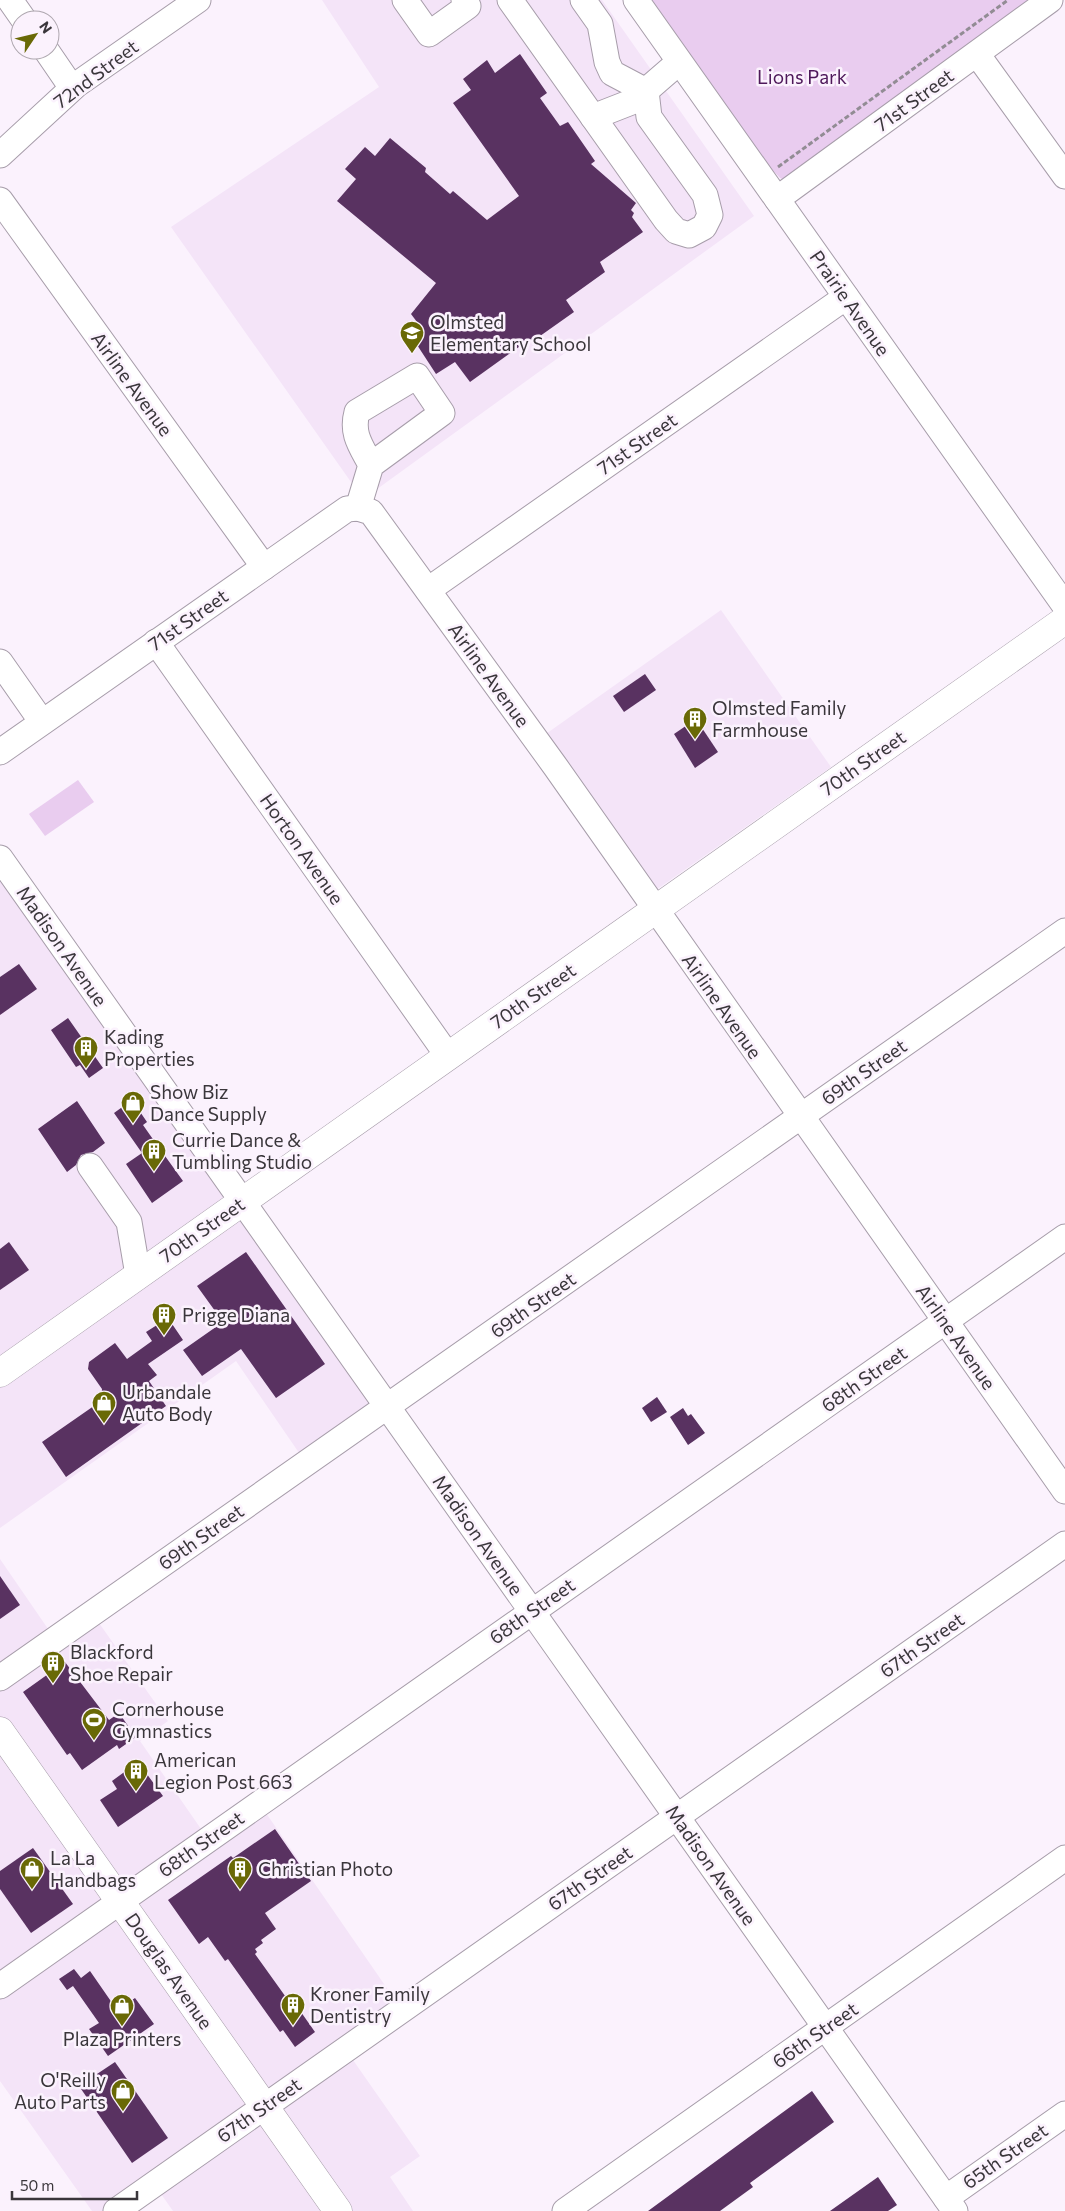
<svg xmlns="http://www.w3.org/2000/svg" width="1065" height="2211" font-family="Commissioner,sans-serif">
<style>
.built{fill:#f4e4f8}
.green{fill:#e9ccef}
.building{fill:#593261}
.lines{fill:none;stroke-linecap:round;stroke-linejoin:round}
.minor-casing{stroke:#a79daa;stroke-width:27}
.major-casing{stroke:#a79daa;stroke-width:29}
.path{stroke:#928c94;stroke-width:3;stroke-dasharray:5 2.5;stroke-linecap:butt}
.minor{stroke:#fff;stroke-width:25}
.major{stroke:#fff;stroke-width:28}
.labels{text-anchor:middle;stroke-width:5;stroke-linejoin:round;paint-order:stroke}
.street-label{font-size:19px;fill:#3a363b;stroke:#fbf2fd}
.park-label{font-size:19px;fill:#4e185a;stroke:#fbf2fd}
.poi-label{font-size:19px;fill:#3a363b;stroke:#fbf2fd;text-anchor:start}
</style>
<rect width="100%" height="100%" fill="#fbf2fd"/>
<g class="built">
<polygon points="322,0 602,0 754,216 373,492 351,482 171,227 379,87"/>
<polygon points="721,610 831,767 656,890 543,736"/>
<polygon points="0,858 387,1406 306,1463 236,1361 0,1528"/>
<polygon points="0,1559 55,1639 92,1613 168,1721 140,1741 208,1839 259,1803 402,2010 346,2050 420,2156 390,2177 413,2211 173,2211 154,2184 116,2211 92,2211 0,2081"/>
</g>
<g class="green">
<polygon points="652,0 1039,0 787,181 780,178 768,165"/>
<polygon points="78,780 94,802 45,836 29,814"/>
</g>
<g class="building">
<polygon points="520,54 547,93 540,98 560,126 568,122 595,161 591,164 636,203 631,210 634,213 632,217 643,232 600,262 605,272 566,300 574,312 533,341 530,339 470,382 455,362 436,374 406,328 417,322 411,314 436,283 337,201 356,179 345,169 365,147 375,156 390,138 426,168 425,172 450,194 453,191 487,220 519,196 453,103 471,90 463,79 487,60 495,73"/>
<polygon points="645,674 656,690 624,712 613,696"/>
<polygon points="696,719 718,752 695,768 674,734"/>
<polygon points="19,964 37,989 0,1015 0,977"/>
<polygon points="68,1018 103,1068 89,1078 80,1065 76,1067 51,1030"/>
<polygon points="132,1100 147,1122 143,1125 150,1135 183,1181 152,1203 126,1164 142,1153 114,1113"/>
<polygon points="77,1101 105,1143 93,1152 81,1155 76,1165 67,1172 38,1129"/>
<polygon points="9,1242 29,1270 0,1290 0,1249"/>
<polygon points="246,1252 325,1364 276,1398 241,1349 202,1376 183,1350 223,1322 197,1286"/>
<polygon points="168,1318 183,1340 148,1364 157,1375 149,1381 166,1406 66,1477 42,1442 101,1401 102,1389 88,1369 89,1362 115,1343 127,1359 152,1341 146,1332"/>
<polygon points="657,1397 667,1412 651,1422 642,1408"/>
<polygon points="683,1408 688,1416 691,1414 705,1433 688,1445 670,1417"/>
<polygon points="0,1576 20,1605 0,1619"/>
<polygon points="65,1662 109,1720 119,1713 136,1737 119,1749 117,1745 82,1770 70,1753 67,1755 23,1692"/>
<polygon points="138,1762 163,1796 118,1827 100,1800 117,1789 112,1781"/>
<polygon points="275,1829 311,1881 265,1913 276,1929 261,1940 263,1943 255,1949 257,1952 255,1954 293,2007 296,2005 315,2032 295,2047 283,2030 280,2032 228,1959 225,1961 208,1937 199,1944 168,1900 231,1856 233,1858"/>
<polygon points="33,1848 73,1904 31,1933 0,1889 0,1871"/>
<polygon points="74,1969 81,1978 90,1971 117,2010 135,1998 154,2024 108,2056 89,2029 99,2023 73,1986 67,1990 59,1979"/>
<polygon points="115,2062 168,2138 132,2163 79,2086"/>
<polygon points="812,2091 834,2122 750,2183 753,2187 720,2211 648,2211"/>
<polygon points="878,2177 897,2205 888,2211 830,2211"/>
</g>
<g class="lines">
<defs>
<g id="minor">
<polyline points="10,0 24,20"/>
<polyline points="405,0 429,34 468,6 464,0"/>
<polyline points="510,0 666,220 676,231 689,235 704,227 710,215 705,195 649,117 646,91"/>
<polyline points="583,0 600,24 607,62 612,73 646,91"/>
<polyline points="636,0 1065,606"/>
<polyline points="46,50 72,88"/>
<polyline points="977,54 1065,176"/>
<polyline points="593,117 634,101 679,62"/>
<polyline points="0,155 76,85 198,0"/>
<polyline points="777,199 1050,0"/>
<polyline points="0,200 264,567"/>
<path d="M358,508L371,465L442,413L417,376L357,412C351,434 361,446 371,465"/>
<polyline points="428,590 846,297"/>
<polyline points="156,642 448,1056"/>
<polyline points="0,662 42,722"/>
<polyline points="0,752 347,509 358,508 371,512 555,766 1065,1491"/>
<polyline points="0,858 955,2211"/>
<polyline points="90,1166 129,1222 138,1275"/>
<polyline points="0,1678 1065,931"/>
<polyline points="0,1986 1065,1237"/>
<polyline points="946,2198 1065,2114"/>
<polyline points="116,2211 1065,1544"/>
<polyline points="565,2211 1065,1858"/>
</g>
<g id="major">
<polyline points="0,1373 1065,620"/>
<polyline points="0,1731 338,2211"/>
</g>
</defs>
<use href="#minor" class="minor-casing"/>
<use href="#major" class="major-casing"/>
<polyline class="path" points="778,167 1008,0"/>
<use href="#minor" class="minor"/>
<use href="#major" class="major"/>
</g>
<defs>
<symbol id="school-pin" viewBox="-11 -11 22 30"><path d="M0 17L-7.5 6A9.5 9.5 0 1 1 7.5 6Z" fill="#696906" stroke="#fbf2fd"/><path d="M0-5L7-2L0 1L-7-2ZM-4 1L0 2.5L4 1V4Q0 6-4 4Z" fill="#fff"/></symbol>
<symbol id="building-pin" viewBox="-11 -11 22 30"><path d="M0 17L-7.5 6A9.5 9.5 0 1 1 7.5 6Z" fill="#696906" stroke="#fbf2fd"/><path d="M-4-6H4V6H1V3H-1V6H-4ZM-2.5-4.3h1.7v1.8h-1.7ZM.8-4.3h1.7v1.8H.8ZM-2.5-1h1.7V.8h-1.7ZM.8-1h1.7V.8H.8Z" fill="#fff"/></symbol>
<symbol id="shop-pin" viewBox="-11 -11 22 30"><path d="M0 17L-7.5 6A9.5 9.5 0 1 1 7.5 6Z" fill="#696906" stroke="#fbf2fd"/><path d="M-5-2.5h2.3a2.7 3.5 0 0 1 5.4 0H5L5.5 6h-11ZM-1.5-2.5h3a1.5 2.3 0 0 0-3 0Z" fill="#fff"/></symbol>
<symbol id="stadium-pin" viewBox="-11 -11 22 30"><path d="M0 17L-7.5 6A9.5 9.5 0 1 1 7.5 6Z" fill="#696906" stroke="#fbf2fd"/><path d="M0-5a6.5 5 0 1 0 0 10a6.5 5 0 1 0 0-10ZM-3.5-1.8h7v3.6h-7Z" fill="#fff"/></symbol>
</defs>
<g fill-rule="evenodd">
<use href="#school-pin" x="398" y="319" width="28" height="38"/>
<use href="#building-pin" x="681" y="705" width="28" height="38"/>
<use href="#building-pin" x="72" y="1034" width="28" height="38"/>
<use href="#shop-pin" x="119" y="1089" width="28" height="38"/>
<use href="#building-pin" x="140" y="1137" width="28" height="38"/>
<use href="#building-pin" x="150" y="1301" width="28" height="38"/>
<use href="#shop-pin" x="90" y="1389" width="28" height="38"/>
<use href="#building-pin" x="39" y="1649" width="28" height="38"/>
<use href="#stadium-pin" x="80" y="1706" width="28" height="38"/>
<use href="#building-pin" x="122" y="1757" width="28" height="38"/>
<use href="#shop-pin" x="18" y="1855" width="28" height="38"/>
<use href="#building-pin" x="226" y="1855" width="28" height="38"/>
<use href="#building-pin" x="279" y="1991" width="28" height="38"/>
<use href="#shop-pin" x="108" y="1992" width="28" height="38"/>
<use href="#shop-pin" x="109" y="2077" width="28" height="38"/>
</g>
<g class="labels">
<g class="street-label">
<text transform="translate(96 74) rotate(-37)" y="7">72nd Street</text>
<text transform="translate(914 100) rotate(-36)" y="7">71st Street</text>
<text transform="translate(850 303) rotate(55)" y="7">Prairie Avenue</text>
<text transform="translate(132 384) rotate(54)" y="7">Airline Avenue</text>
<text transform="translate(637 444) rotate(-35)" y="7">71st Street</text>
<text transform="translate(188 620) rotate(-35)" y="7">71st Street</text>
<text transform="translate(489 675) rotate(54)" y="7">Airline Avenue</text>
<text transform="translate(863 763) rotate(-35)" y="7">70th Street</text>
<text transform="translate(302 849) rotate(55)" y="7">Horton Avenue</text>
<text transform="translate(62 946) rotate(55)" y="7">Madison Avenue</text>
<text transform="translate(533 996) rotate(-35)" y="7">70th Street</text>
<text transform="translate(722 1006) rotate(55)" y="7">Airline Avenue</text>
<text transform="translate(864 1072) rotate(-35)" y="7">69th Street</text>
<text transform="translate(202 1230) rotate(-35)" y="7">70th Street</text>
<text transform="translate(533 1305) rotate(-35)" y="7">69th Street</text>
<text transform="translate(956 1337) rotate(55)" y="7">Airline Avenue</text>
<text transform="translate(864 1379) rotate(-35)" y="7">68th Street</text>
<text transform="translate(478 1535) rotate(55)" y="7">Madison Avenue</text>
<text transform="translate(201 1537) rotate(-35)" y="7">69th Street</text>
<text transform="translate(532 1611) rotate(-35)" y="7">68th Street</text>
<text transform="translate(922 1645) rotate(-35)" y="7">67th Street</text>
<text transform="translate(201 1844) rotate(-35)" y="7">68th Street</text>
<text transform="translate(711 1865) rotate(55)" y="7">Madison Avenue</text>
<text transform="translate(590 1878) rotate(-35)" y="7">67th Street</text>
<text transform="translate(169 1971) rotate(55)" y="7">Douglas Avenue</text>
<text transform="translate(815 2035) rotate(-35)" y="7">66th Street</text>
<text transform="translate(259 2110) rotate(-35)" y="7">67th Street</text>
<text transform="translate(1005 2156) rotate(-35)" y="7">65th Street</text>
</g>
<g class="park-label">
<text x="802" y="84">Lions Park</text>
</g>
<g class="poi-label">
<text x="430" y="329">Olmsted<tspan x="430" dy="22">Elementary School</tspan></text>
<text x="712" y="715">Olmsted Family<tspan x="712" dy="22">Farmhouse</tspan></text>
<text x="104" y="1044">Kading<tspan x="104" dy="22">Properties</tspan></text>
<text x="150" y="1099">Show Biz<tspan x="150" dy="22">Dance Supply</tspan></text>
<text x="172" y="1147">Currie Dance &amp;<tspan x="172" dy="22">Tumbling Studio</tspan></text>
<text x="182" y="1322">Prigge Diana</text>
<text x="122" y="1399">Urbandale<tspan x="122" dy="22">Auto Body</tspan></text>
<text x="70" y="1659">Blackford<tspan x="70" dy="22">Shoe Repair</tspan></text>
<text x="112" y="1716">Cornerhouse<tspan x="112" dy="22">Gymnastics</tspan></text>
<text x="154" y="1767">American<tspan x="154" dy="22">Legion Post 663</tspan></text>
<text x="50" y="1865">La La<tspan x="50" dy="22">Handbags</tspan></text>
<text x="258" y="1876">Christian Photo</text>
<text x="310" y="2001">Kroner Family<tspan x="310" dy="22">Dentistry</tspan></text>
<text x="122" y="2046" text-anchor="middle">Plaza Printers</text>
<text x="106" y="2087" text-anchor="end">O'Reilly<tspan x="106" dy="22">Auto Parts</tspan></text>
</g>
</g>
<g transform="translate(35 35) rotate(55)"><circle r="24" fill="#fbf2fd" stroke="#aea7af"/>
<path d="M0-4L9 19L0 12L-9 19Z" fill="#696906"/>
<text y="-8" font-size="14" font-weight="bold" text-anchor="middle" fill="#3a363b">N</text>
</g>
<path d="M12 2191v8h125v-8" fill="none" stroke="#3a363b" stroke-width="2.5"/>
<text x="20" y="2191" font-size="15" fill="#3a363b" stroke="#fbf2fd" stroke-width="4" paint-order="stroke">50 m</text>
</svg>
